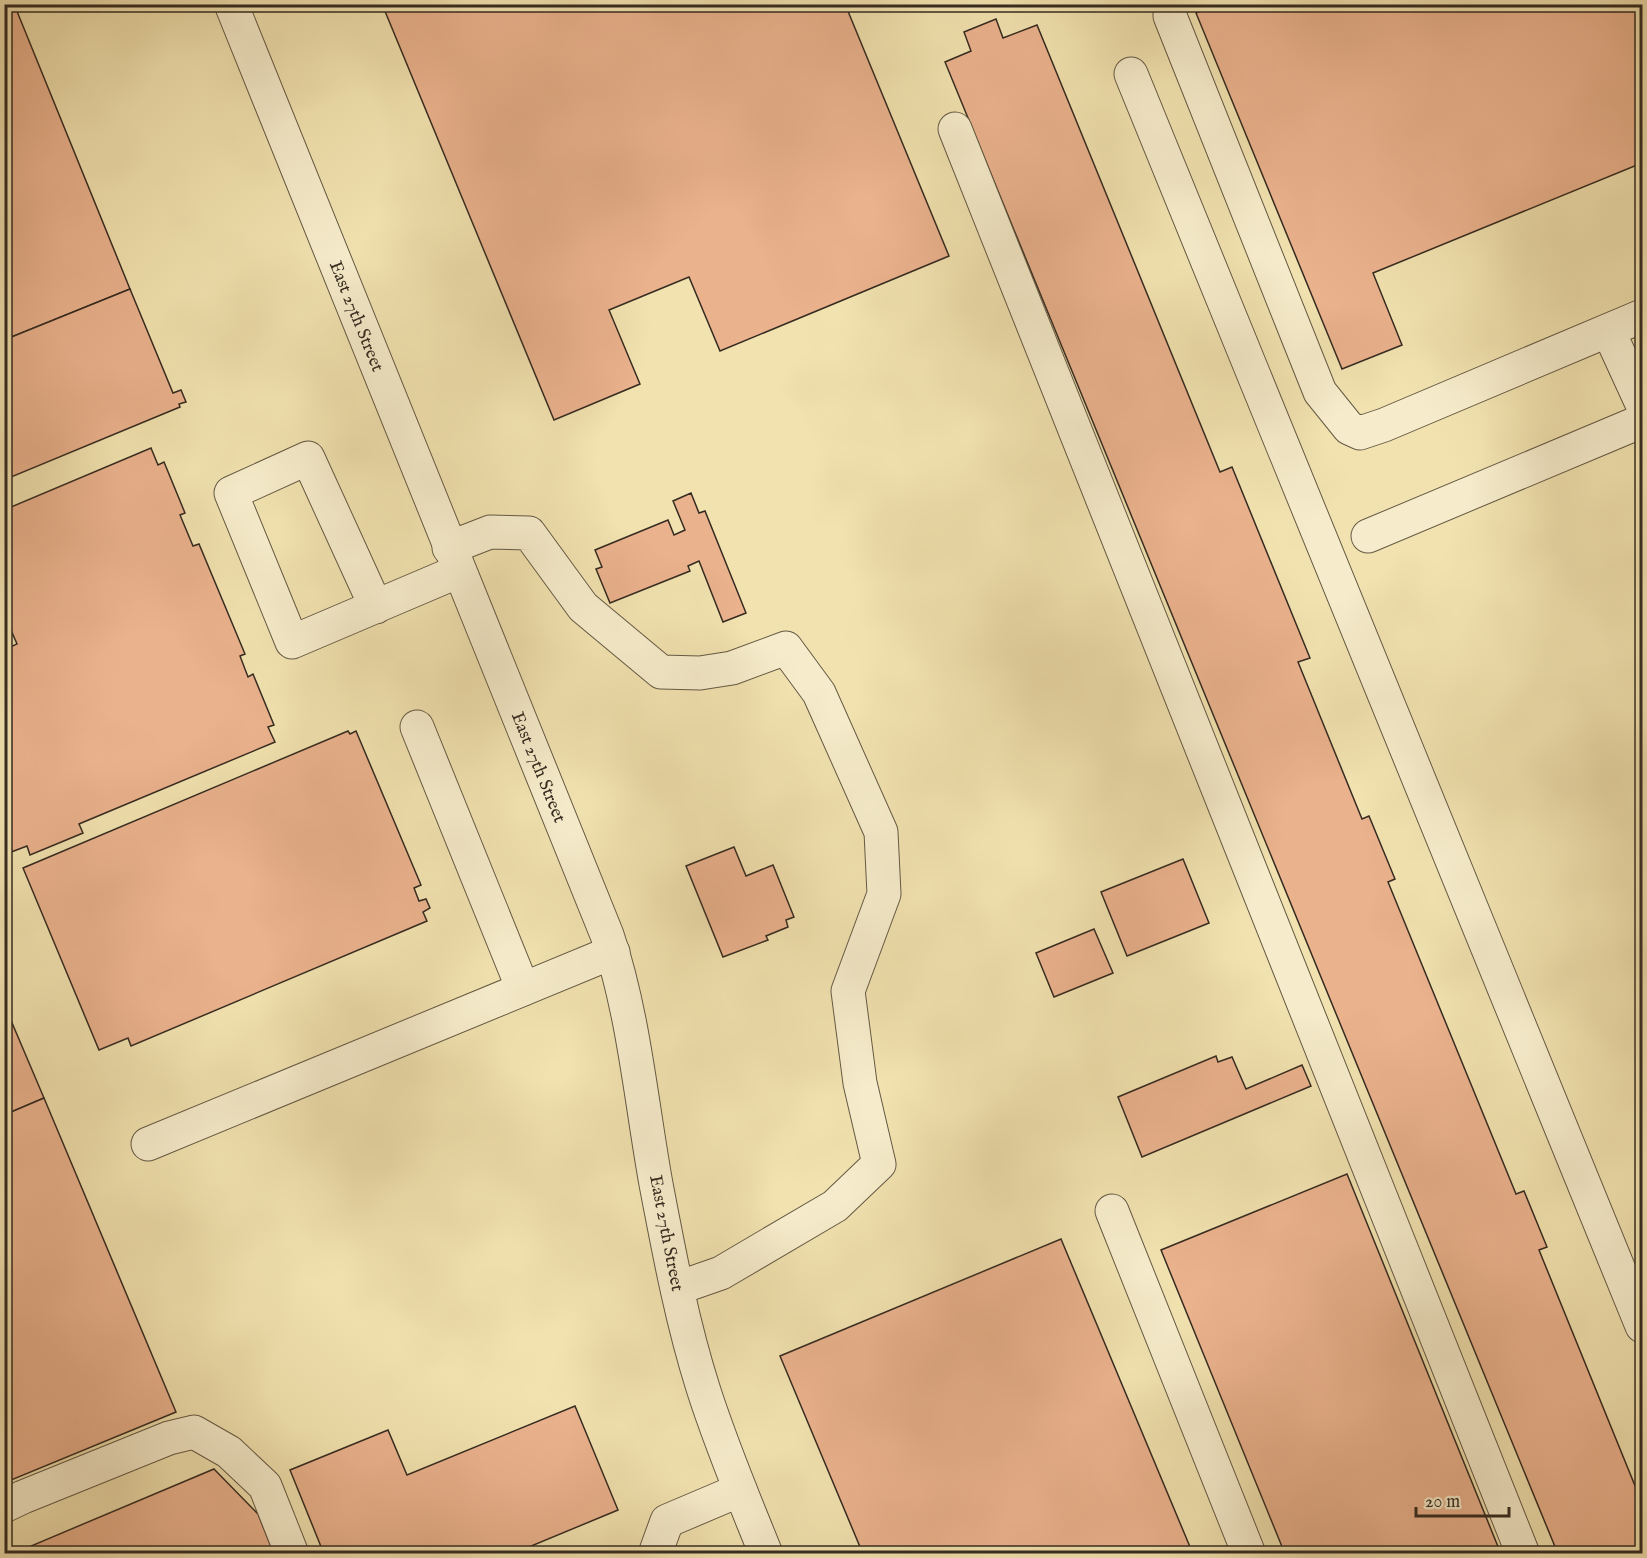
<svg xmlns="http://www.w3.org/2000/svg" width="1647" height="1558" font-family="'IM FELL English',serif">
<style>
.building{fill:#eab28d;stroke:#352b21;stroke-width:1.5}
.lines{fill:none;stroke-linecap:round;stroke-linejoin:round}
.minor-casing{stroke:#645944;stroke-width:35}
.minor{stroke:#f6eccb;stroke-width:33}
.labels{text-anchor:middle;stroke-width:4.5;stroke-linejoin:round;paint-order:stroke}
.street-label{font-size:18px;fill:#352b21;stroke:#f6eccb}
</style>
<rect width="100%" height="100%" fill="#f1e2af"/>
<filter id="stains"><feTurbulence type="fractalNoise" baseFrequency=".00333" numOctaves="4"/><feColorMatrix values="0 0 0 0 .2 0 0 0 0 .09 0 0 0 0 .02 0 0 0 .5 -.17"/></filter>
<radialGradient id="worn" r=".72"><stop offset=".6" stop-color="#630" stop-opacity="0"/><stop offset="1" stop-color="#630" stop-opacity=".3"/></radialGradient>
<g class="building">
<polygon points="4,4 14,4 130,289 4,340"/>
<polygon points="382,4 845,4 949,256 720,351 689,277 609,310 640,384 554,420"/>
<polygon points="1216,4 1642,4 1642,163 1373,273 1402,345 1342,369 1196,13"/>
<polygon points="996,19 1003,38 1037,25 1220,472 1232,467 1310,658 1298,662 1362,819 1369,816 1395,879 1388,882 1516,1194 1524,1191 1547,1247 1539,1250 1642,1503 1642,1554 1558,1554 945,62 971,51 964,32"/>
<polygon points="130,289 173,393 181,390 186,402 179,404 180,407 4,480 4,340"/>
<polygon points="151,448 158,465 164,462 185,513 180,515 193,546 199,544 245,654 240,656 248,677 253,674 274,725 268,727 275,742 79,824 83,833 30,855 27,846 6,854 4,850 4,650 17,644 4,614 4,510"/>
<polygon points="691,493 699,513 705,511 746,613 723,622 699,561 688,566 690,571 610,603 596,569 602,567 595,550 668,520 674,535 685,530 673,501"/>
<polygon points="348,731 350,734 356,731 421,885 414,888 419,901 426,899 430,908 423,912 427,921 131,1046 128,1038 99,1050 23,868"/>
<polygon points="734,847 746,876 773,865 794,917 786,920 788,927 766,936 768,940 723,957 686,866"/>
<polygon points="1183,859 1209,923 1127,956 1101,892"/>
<polygon points="1094,929 1113,973 1054,997 1036,953"/>
<polygon points="4,1004 44,1098 4,1115"/>
<polygon points="1216,1056 1218,1062 1232,1057 1246,1089 1302,1065 1311,1086 1142,1157 1118,1097"/>
<polygon points="44,1098 176,1412 4,1483 4,1115"/>
<polygon points="1347,1174 1501,1554 1285,1554 1161,1250"/>
<polygon points="1061,1239 1193,1554 863,1554 780,1356"/>
<polygon points="575,1406 618,1510 512,1554 324,1554 290,1470 388,1430 407,1475"/>
<polygon points="214,1469 258,1514 274,1554 22,1554 33,1549 31,1546"/>
</g>
<g class="lines">
<defs>
<g id="minor">
<path d="M231,4L607,935C634,1015 641,1101 656,1184C669,1252 682,1322 703,1388C721,1445 744,1499 766,1554"/>
<polyline points="1170,4 1170,16 1320,392 1349,428 1360,433 1384,425 1642,316"/>
<polyline points="1131,74 1642,1326"/>
<polyline points="955,129 1523,1554"/>
<polyline points="1609,332 1642,404"/>
<polyline points="1368,536 1642,421"/>
<polyline points="449,548 490,532 529,533 583,607 661,672 700,673 732,668 786,648 819,693 881,832 884,894 848,991 860,1083 879,1164 835,1206 721,1273 678,1288"/>
<polyline points="376,607 308,458 231,493 292,642 459,571"/>
<polyline points="417,727 523,989"/>
<polyline points="148,1144 613,952"/>
<polyline points="1112,1211 1249,1554"/>
<polyline points="4,1506 23,1497 169,1438 194,1432 229,1452 265,1486 292,1554"/>
<polyline points="655,1554 667,1521 740,1490"/>
</g>
</defs>
<use href="#minor" class="minor-casing"/>
<use href="#minor" class="minor"/>
</g>
<g class="labels">
<g class="street-label">
<text transform="translate(357 316) rotate(68)" y="6">East 27th Street</text>
<text transform="translate(539 767) rotate(68)" y="6">East 27th Street</text>
<text transform="translate(667 1233) rotate(79)" y="6">East 27th Street</text>
</g>
</g>
<rect width="1647" height="1558" fill="none" stroke="#f1e2af" stroke-width="24"/>
<rect x="6" y="6" width="1635" height="1546" fill="none" stroke="#352b21" stroke-width="3"/>
<rect x="12" y="12" width="1623" height="1534" fill="none" stroke="#352b21" stroke-width="1.5"/>
<path d="M1416 1507v9h93v-9" fill="none" stroke="#352b21" stroke-width="3"/>
<text x="1425" y="1507" font-size="18" fill="#352b21" stroke="#f6eccb" stroke-width="4.5" paint-order="stroke">20 m</text>
<rect width="100%" height="100%" filter="url(#stains)"/>
<rect width="100%" height="100%" fill="url(#worn)"/>
</svg>
